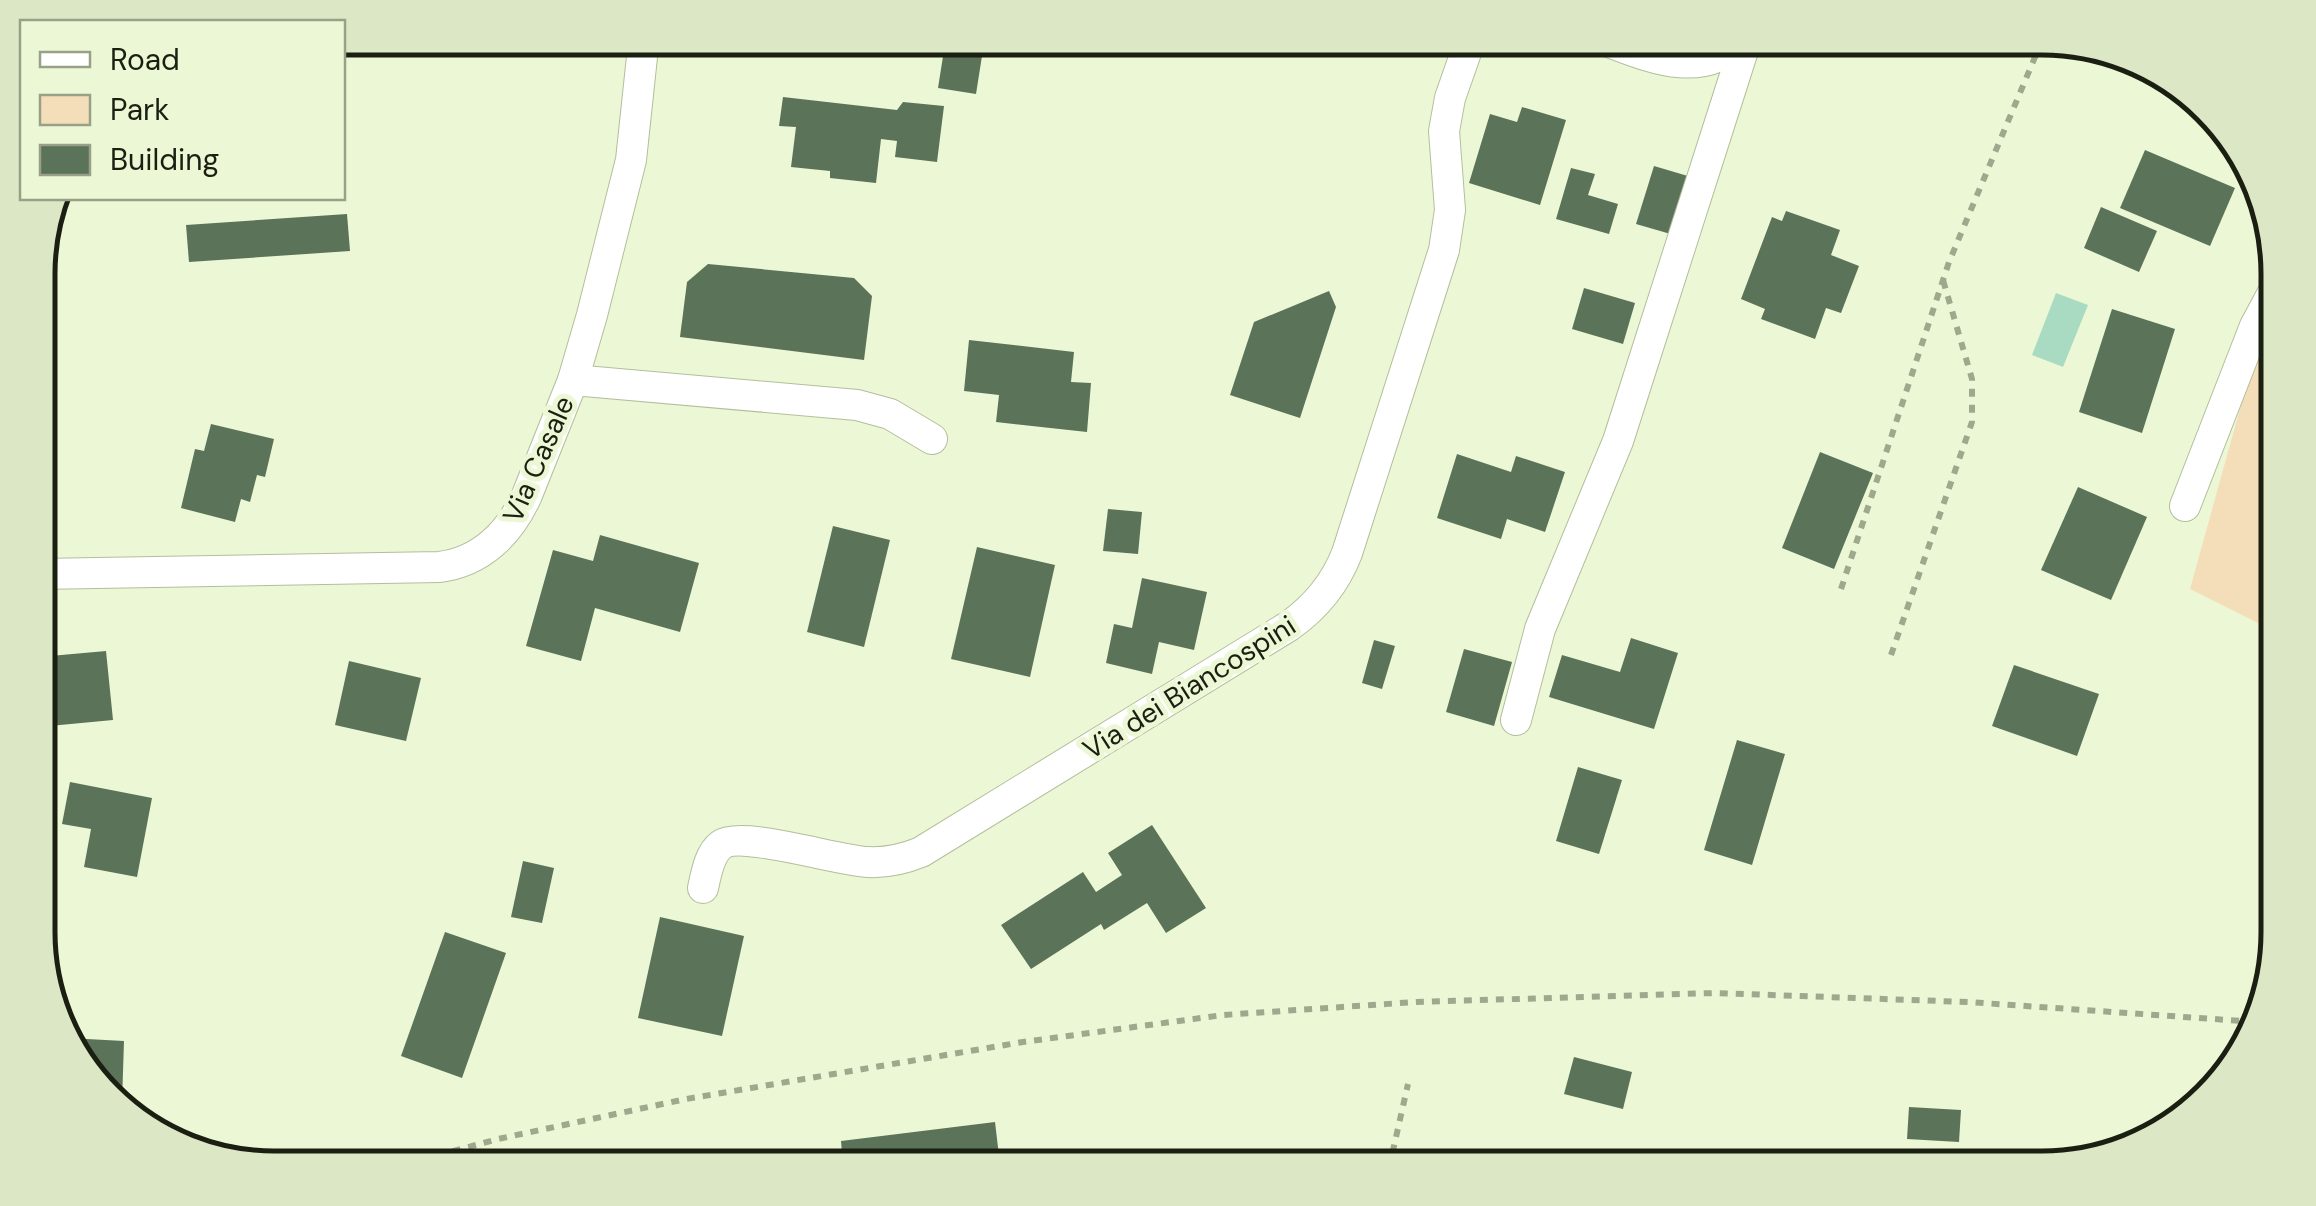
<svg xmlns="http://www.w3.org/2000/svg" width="2316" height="1206" font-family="'DM Sans',sans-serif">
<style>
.green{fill:#f4deba}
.water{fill:#a9dbc3}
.building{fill:#5b7359}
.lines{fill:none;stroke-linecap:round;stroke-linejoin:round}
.street-casing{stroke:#b3be9c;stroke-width:32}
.path{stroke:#9fa88d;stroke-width:6;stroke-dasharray:8 8;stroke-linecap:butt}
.street{stroke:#fff;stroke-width:30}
.labels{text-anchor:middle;stroke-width:10;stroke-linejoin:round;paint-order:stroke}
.street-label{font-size:28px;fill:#1b1f12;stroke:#ecf8d5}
.rim{fill:none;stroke:#1b1f12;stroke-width:5}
</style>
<rect width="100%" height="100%" fill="#ecf8d5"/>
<polygon class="green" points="2277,275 2278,633 2190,589"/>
<polygon class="water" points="2056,293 2088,305 2063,367 2032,355"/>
<g class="building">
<polygon points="944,50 982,56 976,94 938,88"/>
<polygon points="783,97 897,110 903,102 944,106 937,162 895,157 897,141 881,139 876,183 830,178 830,171 791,167 796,127 779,126"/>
<polygon points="1522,107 1566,120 1540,205 1469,183 1490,114 1517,122"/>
<polygon points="2145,150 2235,188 2210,246 2120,208"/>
<polygon points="1654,166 1698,179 1681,237 1636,224"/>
<polygon points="1571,168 1595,174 1588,195 1618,204 1609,234 1556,219"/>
<polygon points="2101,207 2157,231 2139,272 2084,248"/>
<polygon points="1786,211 1840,230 1831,255 1859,266 1841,313 1826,308 1815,339 1761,319 1765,309 1741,299 1772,217 1782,221"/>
<polygon points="347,214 350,251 189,262 186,225"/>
<polygon points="708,264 854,278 872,296 864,360 680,337 687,282"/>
<polygon points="1584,288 1635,303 1623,344 1572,329"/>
<polygon points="1329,291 1336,307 1300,418 1230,395 1254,322"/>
<polygon points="2112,309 2175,329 2142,433 2079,412"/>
<polygon points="969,340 1074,352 1071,382 1091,383 1087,432 996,422 999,395 964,391"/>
<polygon points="211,424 274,439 265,477 257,475 250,502 241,499 235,522 181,508 195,449 204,451"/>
<polygon points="1820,452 1873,473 1834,569 1782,548"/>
<polygon points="1457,454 1511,472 1516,456 1565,472 1545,532 1507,519 1501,539 1437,518"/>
<polygon points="2078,487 2147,517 2111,600 2041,570"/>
<polygon points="1108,509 1142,512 1138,554 1103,551"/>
<polygon points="833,526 890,540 864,647 807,632"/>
<polygon points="600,535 699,563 680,632 595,608 581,661 526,646 553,550 593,561"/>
<polygon points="977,547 1055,565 1030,677 951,659"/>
<polygon points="1142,578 1207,592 1194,650 1159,642 1152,674 1106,663 1114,624 1132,628"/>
<polygon points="1631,638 1678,653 1654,729 1549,697 1562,655 1620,672"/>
<polygon points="1374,640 1395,646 1382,689 1362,683"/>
<polygon points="1464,649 1512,662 1494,726 1446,712"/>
<polygon points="106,651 113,720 39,727 39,657"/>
<polygon points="349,661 421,678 406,741 335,725"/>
<polygon points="2014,665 2099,694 2077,756 1992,726"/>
<polygon points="1737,740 1785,754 1752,865 1704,850"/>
<polygon points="1578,767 1622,780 1599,854 1556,841"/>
<polygon points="70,782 152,798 137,877 84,867 91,829 62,824"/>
<polygon points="1152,825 1206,908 1166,933 1147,903 1104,930 1101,924 1031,969 1001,925 1083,872 1096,892 1122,875 1108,853"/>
<polygon points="523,861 554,868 542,923 511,917"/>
<polygon points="660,917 744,936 722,1036 638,1018"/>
<polygon points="445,932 506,953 462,1078 401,1056"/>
<polygon points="68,1038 124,1041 122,1103 78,1064"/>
<polygon points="1574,1057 1632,1072 1623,1109 1564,1094"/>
<polygon points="1909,1107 1961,1110 1959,1142 1907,1139"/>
<polygon points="995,1122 1000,1164 962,1168 932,1168 931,1161 875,1168 874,1162 843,1165 841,1141"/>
<polygon points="1464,1151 1544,1162 1543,1168 1461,1168"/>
</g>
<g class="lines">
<defs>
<g id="street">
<path d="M1598,38C1647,56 1701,83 1745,38"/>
<polyline points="573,380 857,405 890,414 932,439"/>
<polyline points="2185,506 2255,326 2277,285"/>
<path d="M39,574L439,567C481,562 510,533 527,495L573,380L592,315L631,160L644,38"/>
<polyline points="1516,720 1540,629 1618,441 1747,38"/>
<path d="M703,888C706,875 709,854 721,845C741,830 838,861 868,862C887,863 904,859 921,852L1289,626C1316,607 1335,584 1347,553L1444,250L1450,210L1444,131L1450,98L1471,38"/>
</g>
</defs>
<use href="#street" class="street-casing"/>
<g class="path">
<polyline points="1841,589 1949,262 2043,38"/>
<polyline points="1891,655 1972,422 1972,379 1943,280"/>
<polyline points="391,1168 498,1139 686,1099 1023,1042 1223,1015 1416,1002 1716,993 1968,1002 2257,1022"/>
<polyline points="1389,1168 1408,1084"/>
</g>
<use href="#street" class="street"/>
</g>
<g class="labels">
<g class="street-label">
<text transform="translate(538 459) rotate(-66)" y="10">Via Casale</text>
<text transform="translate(1189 687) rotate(-32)" y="10">Via dei Biancospini</text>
</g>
</g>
<path d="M0 0H2316V1206H0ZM274 55H2042A219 219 0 0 1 2261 274V932A219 219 0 0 1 2042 1151H274A219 219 0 0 1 55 932V274A219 219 0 0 1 274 55Z" fill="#dbe7c5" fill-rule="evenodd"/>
<path class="rim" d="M274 55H2042A219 219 0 0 1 2261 274V932A219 219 0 0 1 2042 1151H274A219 219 0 0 1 55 932V274A219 219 0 0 1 274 55Z"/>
<rect x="20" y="20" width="325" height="180" fill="#ecf8d5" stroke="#98a187" stroke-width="2.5"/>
<rect x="40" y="52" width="50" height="15" fill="#ffffff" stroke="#98a187" stroke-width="2.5"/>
<text x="110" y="70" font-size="30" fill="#1b1f12">Road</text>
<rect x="40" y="95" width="50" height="30" fill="#f4deba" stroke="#98a187" stroke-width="2.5"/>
<text x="110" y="120" font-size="30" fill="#1b1f12">Park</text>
<rect x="40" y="145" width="50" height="30" fill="#5b7359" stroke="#98a187" stroke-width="2.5"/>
<text x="110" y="170" font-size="30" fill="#1b1f12">Building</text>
</svg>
